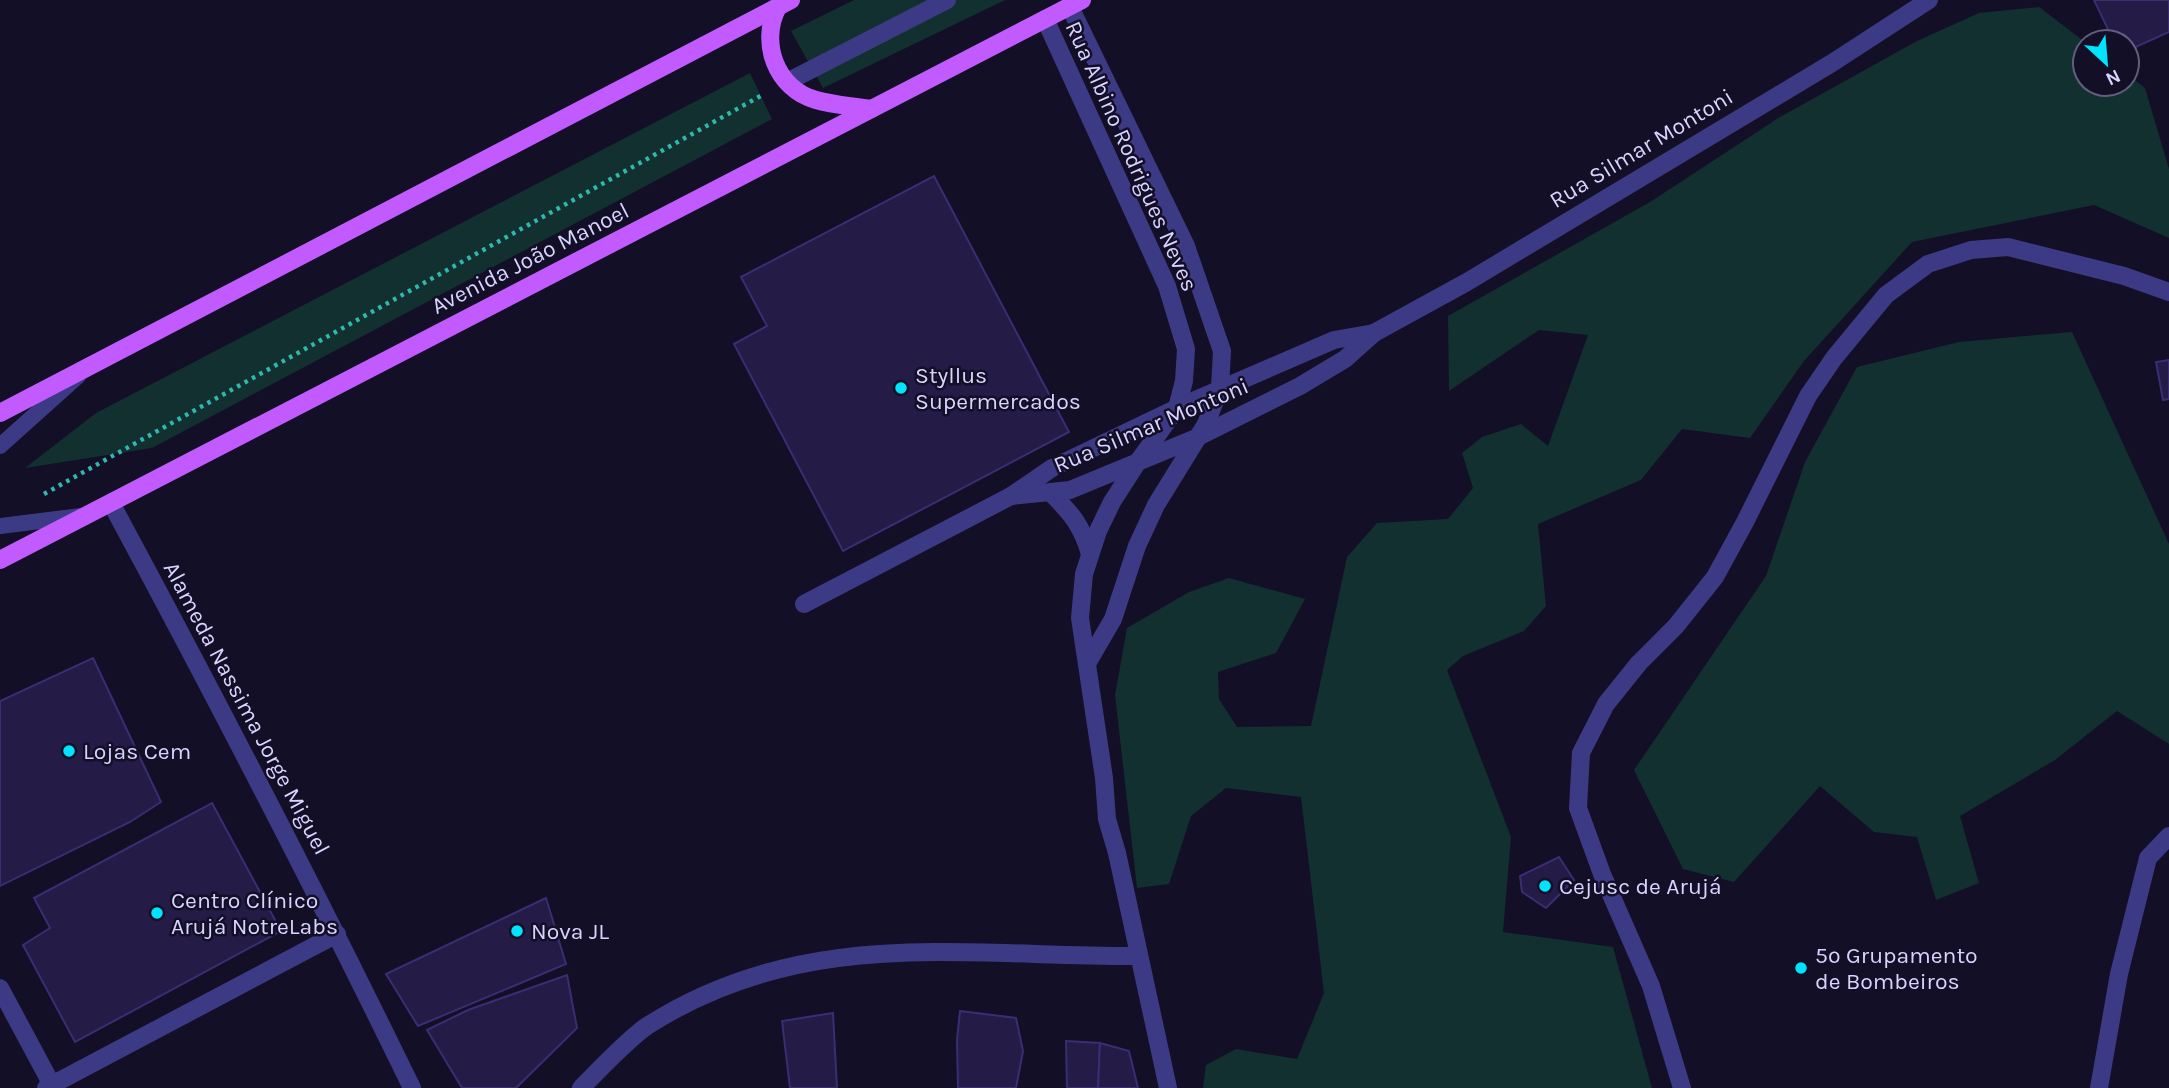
<svg xmlns="http://www.w3.org/2000/svg" width="2169" height="1088" font-family="Karla,sans-serif">
<style>
.green{fill:#12302f}
.building{fill:#241b47;stroke:#3b2d73;stroke-width:2}
.lines{fill:none;stroke-linecap:round;stroke-linejoin:round}
.path{stroke:#2fb8b0;stroke-width:4.5;stroke-dasharray:3.5 5;stroke-linecap:butt}
.service{stroke:#3d3a85;stroke-width:16}
.pedestrian{stroke:#3d3a85;stroke-width:18}
.minor{stroke:#3d3a85;stroke-width:18}
.primary{stroke:#c25bff;stroke-width:18}
.poi-dot{fill:#00e5ff;stroke:#130f26;stroke-width:2.5}
.labels{text-anchor:middle;stroke-width:5;stroke-linejoin:round;paint-order:stroke}
.street-label{font-size:23px;fill:#d9d4ff;stroke:#130f26}
.poi-label{font-size:23px;fill:#d9d4ff;stroke:#130f26;text-anchor:start}
</style>
<rect width="100%" height="100%" fill="#130f26"/>
<g class="green">
<polygon points="854,0 1005,0 823,88 791,31"/>
<polygon points="2039,7 2085,42 2085,84 2127,84 2127,74 2145,88 2169,169 2169,238 2094,205 1912,242 1804,361 1750,438 1682,429 1641,480 1538,524 1546,606 1524,631 1463,656 1447,670 1511,837 1503,932 1613,947 1652,1088 1203,1088 1206,1065 1236,1049 1297,1059 1324,993 1301,797 1226,788 1191,816 1169,884 1137,888 1115,695 1127,628 1189,592 1229,578 1305,599 1276,653 1218,672 1219,699 1237,727 1311,726 1347,557 1377,523 1448,519 1473,488 1462,453 1482,437 1521,424 1548,446 1588,335 1539,330 1449,391 1448,316 1650,202 1780,117 1917,41 1979,13"/>
<polygon points="750,73 772,119 152,448 25,468 96,413"/>
<polygon points="2072,332 2169,544 2169,744 2117,711 2055,760 1960,816 1979,883 1936,900 1917,837 1874,832 1820,786 1734,882 1683,869 1634,770 1766,576 1805,462 1857,367 1959,342"/>
</g>
<g class="building">
<polygon points="2094,0 2169,0 2169,32 2127,51 2127,42 2114,42"/>
<polygon points="934,176 1069,432 843,551 734,344 767,326 741,277"/>
<polygon points="2169,360 2169,399 2163,400 2156,362"/>
<polygon points="93,658 161,802 130,822 0,886 0,701"/>
<polygon points="212,803 281,931 75,1042 23,945 50,928 34,898"/>
<polygon points="1559,857 1574,880 1546,908 1522,892 1520,876"/>
<polygon points="546,898 566,964 418,1026 386,974"/>
<polygon points="567,975 577,1028 516,1088 462,1088 427,1030 468,1010"/>
<polygon points="960,1011 1016,1018 1023,1051 1016,1088 958,1088 957,1040"/>
<polygon points="833,1013 837,1088 790,1088 782,1021"/>
<polygon points="1066,1041 1100,1043 1098,1088 1067,1088"/>
<polygon points="1100,1043 1129,1051 1138,1088 1098,1088"/>
</g>
<g class="lines">
<polyline class="path" points="44,494 764,94"/>
<g class="service">
<polyline points="0,446 78,376"/>
<polyline points="0,526 81,516"/>
</g>
<polyline class="pedestrian" points="787,82 947,0"/>
<g class="minor">
<polyline points="1070,7 1186,246 1222,351 1220,388 1206,424 1156,505 1137,546 1113,619 1088,662"/>
<polyline points="1045,19 1167,286 1186,349 1184,381 1177,408 1137,463 1112,502 1098,531 1084,574 1080,618 1104,778 1107,819 1117,853 1168,1088"/>
<path d="M1051,493C1072,514 1082,526 1090,554"/>
<polyline points="1011,496 1070,490 1196,438 1300,386 1345,359 1374,333 1467,282 1832,63 1929,0"/>
<path d="M111,503C215,696 316,891 412,1088"/>
<polyline points="804,604 1011,496 1052,468 1177,408 1334,340 1374,333"/>
<polyline points="0,988 52,1085"/>
<polyline points="46,1088 337,934"/>
<path d="M581,1088C598,1071 628,1039 647,1026C805,925 964,957 1139,956"/>
<polyline points="1682,1088 1651,986 1602,874 1578,808 1581,753 1606,704 1639,663 1676,626 1715,577 1745,522 1808,396 1834,358 1886,295 1928,264 1971,250 2008,247 2124,276 2169,292"/>
<polyline points="2099,1088 2119,974 2148,858 2169,836"/>
</g>
<g class="primary">
<path d="M778,7C759,42 776,89 816,100C833,105 853,106 871,109"/>
<polyline points="0,413 791,0"/>
<polyline points="0,560 1082,0"/>
</g>
</g>
<g class="poi-dot">
<circle cx="901" cy="388" r="7"/>
<circle cx="69" cy="751" r="7"/>
<circle cx="1545" cy="886" r="7"/>
<circle cx="157" cy="913" r="7"/>
<circle cx="517" cy="931" r="7"/>
<circle cx="1801" cy="968" r="7"/>
</g>
<g class="labels">
<g class="street-label">
<text transform="translate(1641 148) rotate(-31)" y="8">Rua Silmar Montoni</text>
<text transform="translate(1132 156) rotate(66)" y="8">Rua Albino Rodrigues Neves</text>
<text transform="translate(530 258) rotate(-27)" y="8">Avenida João Manoel</text>
<text transform="translate(1151 425) rotate(-23)" y="8">Rua Silmar Montoni</text>
<text transform="translate(247 708) rotate(62)" y="8">Alameda Nassima Jorge Miguel</text>
</g>
<g class="poi-label">
<text x="915" y="383">Styllus<tspan x="915" dy="26">Supermercados</tspan></text>
<text x="83" y="759">Lojas Cem</text>
<text x="1559" y="894">Cejusc de Arujá</text>
<text x="171" y="908">Centro Clínico<tspan x="171" dy="26">Arujá NotreLabs</tspan></text>
<text x="531" y="939">Nova JL</text>
<text x="1815" y="963">5º Grupamento<tspan x="1815" dy="26">de Bombeiros</tspan></text>
</g>
</g>
<g transform="translate(2106 63) rotate(154)"><circle r="33" fill="#130f26" stroke="#625e7d" stroke-width="2"/>
<path d="M0-5L12 26L0 18L-12 26Z" fill="#00e5ff"/>
<text y="-10" font-size="19" font-weight="bold" text-anchor="middle" fill="#d9d4ff">N</text>
</g>
</svg>
